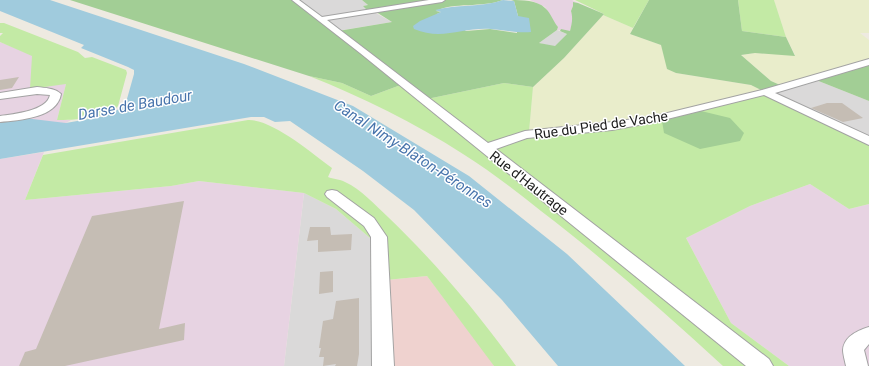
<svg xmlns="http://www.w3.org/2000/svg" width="869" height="366" font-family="Roboto,sans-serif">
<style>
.residential{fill:#dad9d9}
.commercial{fill:#efd2cf}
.industrial{fill:#e7d3e2}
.farmland{fill:#e9edcb}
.grass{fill:#c3eaa5}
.forest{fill:#a2ce95}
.water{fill:#a0cbdd}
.building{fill:#c5bdb4}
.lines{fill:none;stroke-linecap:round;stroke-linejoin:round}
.minor-casing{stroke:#a3a3a3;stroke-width:2}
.minor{fill:#fff;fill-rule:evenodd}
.labels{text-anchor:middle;stroke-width:3;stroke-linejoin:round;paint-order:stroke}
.street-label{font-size:14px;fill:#1c1c1c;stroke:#fff}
.water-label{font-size:15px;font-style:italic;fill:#4774ac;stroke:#fff}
</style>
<rect width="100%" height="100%" fill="#eeeae1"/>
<g class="residential">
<polygon points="295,0 362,0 368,5 363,6 392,22 337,31"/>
<polygon points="557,30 567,34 555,47 539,43"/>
<polygon points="816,80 869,101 869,139 770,93"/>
<polygon points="304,193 336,209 370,238 373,366 284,366"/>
</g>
<polygon class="commercial" points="427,276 489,358 494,366 390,366 386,280"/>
<g class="industrial">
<polygon points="530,0 572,0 578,3 573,2 573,6 571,11 573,17 572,24 570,31 557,30 558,27 554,22 545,7"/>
<polygon points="0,42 32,55 66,84 57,120 71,120 66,123 0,122"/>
<polygon points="44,152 25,200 171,186 199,181 304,193 284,366 0,366 0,159"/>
<polygon points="810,184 849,209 869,204 869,366 789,366 731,323 686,238 750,206"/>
</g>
<g class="farmland">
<polygon points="774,0 869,0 869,33 860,33 869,40 869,59 780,85 771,81 741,55 755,53 795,55 786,37"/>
<polygon points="603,15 633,28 630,34 661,45 668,69 676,73 751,85 761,90 652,117 529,132 533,87 564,58"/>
</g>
<g class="grass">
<polygon points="575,0 649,0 633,28 603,15 604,14"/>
<polygon points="738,0 774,0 786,37 742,31"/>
<path d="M0,23H4L78,52L85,58L92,57L126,70L127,73L118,106C108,119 73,120 57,120L66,84L30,89L32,56L0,42V36L3,33H0Z"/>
<path d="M309,76L342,83L371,96L406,83L427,99L504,83L533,87L529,132L520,133L524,139L662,121L765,94L869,143V204L849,209L810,184L750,206L686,238L731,323L789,366H723C664,312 605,260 541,211C516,191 490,171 463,154C415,123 362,97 309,76Z"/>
<path d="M248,120C272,119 312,153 332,168L328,177C333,179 340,179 345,182C361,189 375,205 388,217C435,262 478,313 516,366H494L427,276L386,280L382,237L370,238L336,209L304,193L199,181L171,186L25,200L43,155Z"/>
</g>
<g class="forest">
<path d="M70,0H295L338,31L392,22L373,10L368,11L363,6L368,5L362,0H503C482,8 453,2 436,11L441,12L437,14L466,31L490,29L517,33L518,16L514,1L511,0C522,0 537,0 545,8C551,13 553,21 558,27L557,30L539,43L555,46L567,34L560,31L561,29L570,31C572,23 573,18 571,11L573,6V2L578,3L604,14L564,58L533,87L504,83L427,99L406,83L371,96L342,83L309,76Z"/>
<polygon points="649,0 738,0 742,31 786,37 795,56 755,53 741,55 771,81 780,85 761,90 751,85 676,73 667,69 661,45 630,34"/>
<polygon points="869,64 869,101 816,80"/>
<polygon points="701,111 730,118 744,133 740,141 700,149 664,133 662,121"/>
</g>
<g class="water">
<polygon points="0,0 50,0 244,64 353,106 469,176 567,254 685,366 558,366 502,300 414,210 363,171 290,121 275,122 264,117 251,117 0,159 0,122 24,118 66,123 105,116 125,106 134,74 134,70 128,67 81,48 84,45 0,11"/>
<path d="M503,0L514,1L518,16L529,18L531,32C517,33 504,30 491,29C463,27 442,41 414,29L413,26L420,21L441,12L435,10C457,4 481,8 503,0Z"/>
</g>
<g class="building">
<polygon points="19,77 12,88 0,90 0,80"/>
<polygon points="827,103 842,103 863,118 843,122 811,108"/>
<polygon points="184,201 159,329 185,323 184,340 65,366 19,366 25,352 36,349 92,216"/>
<polygon points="310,227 330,227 331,235 352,234 351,250 318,252 318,240 307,241"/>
<polygon points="333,271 333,292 319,294 320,272"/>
<polygon points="359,298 359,354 357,366 335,366 336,364 323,366 324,357 319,357 321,348 319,348 323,321 333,319 336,301"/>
</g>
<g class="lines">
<defs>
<g id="minor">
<polygon points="292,0 299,0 322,17 429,0 445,0 442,2 327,20 488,143 525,131 612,122 655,116 762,90 869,59 869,65 775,93 869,136 869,145 764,95 655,122 612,130 527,138 496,149 769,359 773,366 746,366 360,53"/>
<path d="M37,87C45,88 55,88 61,94C57,118 20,120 0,122V116C14,114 47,111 50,95L37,94L0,99V93Z"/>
<polygon points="332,190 337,191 374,218 387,237 394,366 372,366 371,237 364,226 327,197 325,194 327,191"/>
<path d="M869,327V344L864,350L868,366H846C845,361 843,354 843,350C844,336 859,330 869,327Z"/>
</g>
</defs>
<use href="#minor" class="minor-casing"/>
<use href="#minor" class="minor"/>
</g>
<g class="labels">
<g class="street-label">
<text transform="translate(601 125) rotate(-8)" y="5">Rue du Pied de Vache</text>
<text transform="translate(529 183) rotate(38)" y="5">Rue d'Hautrage</text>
</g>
<g class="water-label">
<text transform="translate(135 105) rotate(-10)" y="5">Darse de Baudour</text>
<text transform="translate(413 154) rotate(33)" y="5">Canal Nimy-Blaton-Péronnes</text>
</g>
</g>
</svg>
